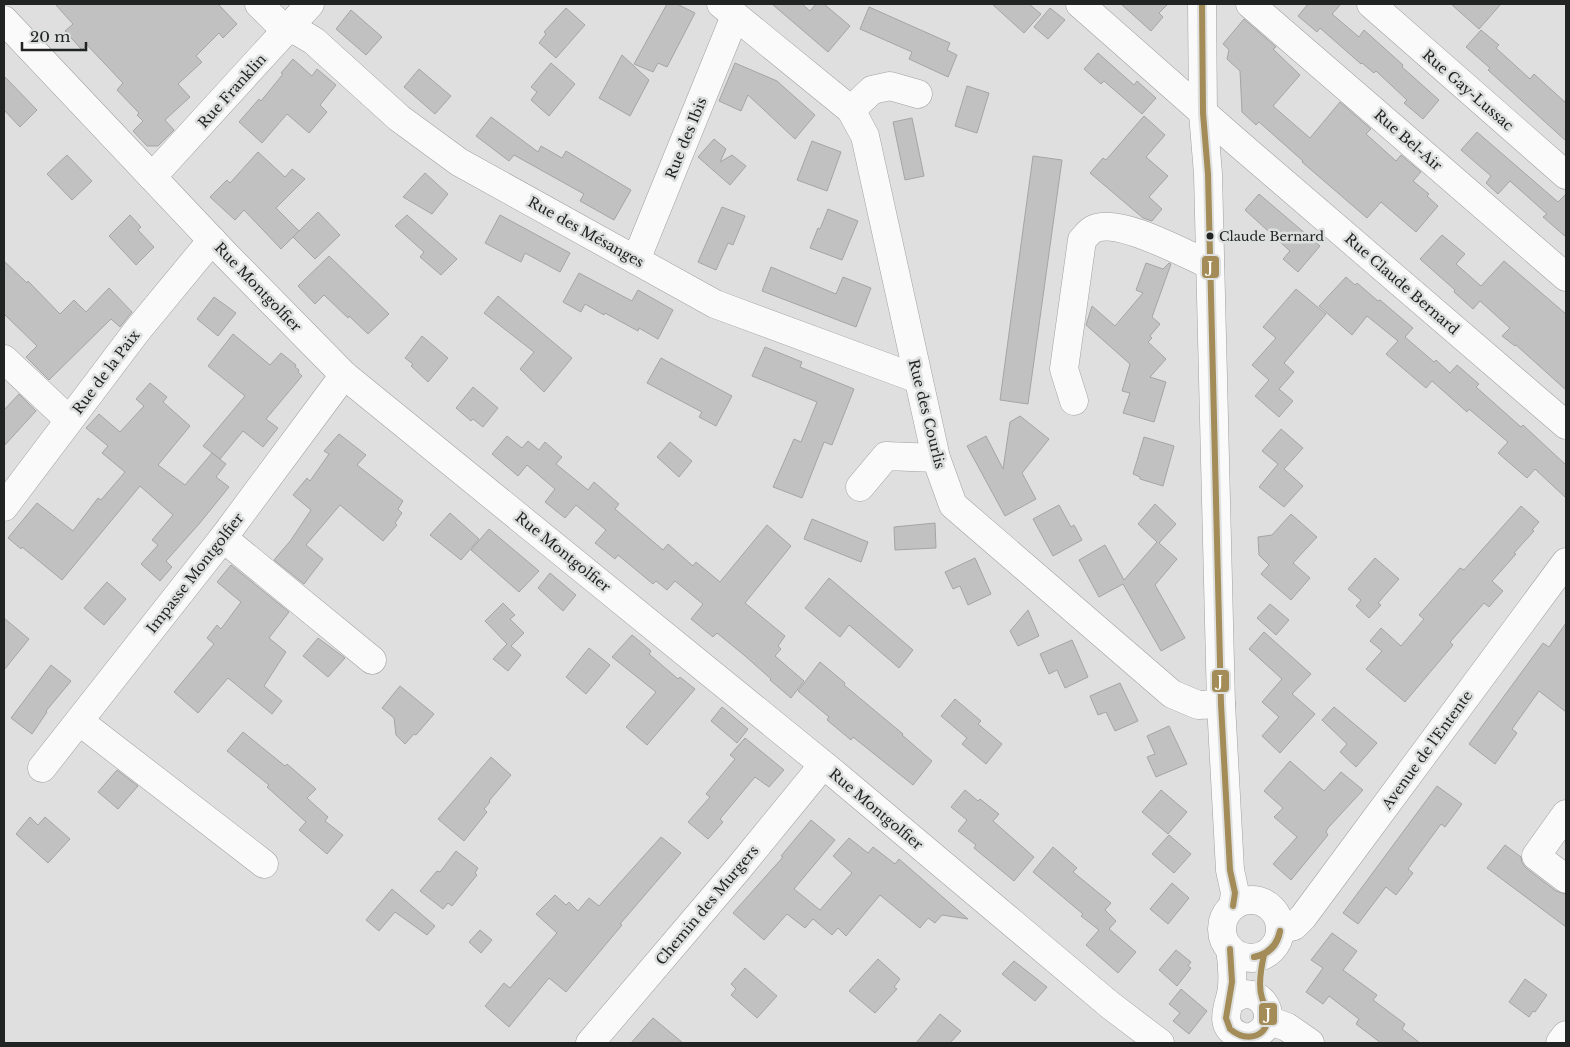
<svg xmlns="http://www.w3.org/2000/svg" width="1570" height="1047" font-family="'Libre Baskerville',serif">
<style>
.building{fill:#c0c1c0;stroke:#a4a5a4}
.lines{fill:none;stroke-linecap:round;stroke-linejoin:round}
.minor-casing{stroke:#9fa09f;stroke-width:29}
.minor{stroke:#fafafa;stroke-width:28}
.bus-1-casing{stroke:#dde0de;stroke-width:10}
.bus-1{stroke:#a38c57;stroke-width:6}
.bus-dot{fill:#222423;stroke:#dde0de;stroke-width:2}
.labels{text-anchor:middle;stroke-width:5;stroke-linejoin:round;paint-order:stroke}
.bus-label{font-size:13px;fill:#222423;stroke:#dde0de;text-anchor:start}
.street-label{font-size:14px;fill:#222423;stroke:#dde0de}
.line-badge{stroke:#dde0de;stroke-width:2}
.badge-label{font-size:14px;text-anchor:middle;font-weight:bold;fill:#fff}
</style>
<rect width="100%" height="100%" fill="#dedfde"/>
<g class="building">
<polygon points="55,4 218,4 237,24 223,38 219,33 196,56 202,62 178,84 190,97 165,120 174,130 158,146 147,146 133,131 143,121 137,115 139,113 117,90 123,83 87,45 82,50 65,31 73,24"/>
<polygon points="667,4 677,4 695,13 667,67 658,63 653,72 634,64"/>
<polygon points="772,4 802,4 810,11 816,4 824,4 850,26 828,52"/>
<polygon points="992,4 1029,4 1041,14 1024,33"/>
<polygon points="1121,4 1168,4 1159,13 1163,17 1151,31"/>
<polygon points="1308,4 1341,4 1332,14 1359,37 1364,30 1403,65 1402,67 1439,100 1423,119 1404,103 1407,100 1376,71 1374,73 1362,63 1361,64 1320,28 1317,32 1298,16"/>
<polygon points="1451,4 1501,4 1479,29"/>
<polygon points="869,7 950,43 947,50 957,55 948,77 909,59 912,52 860,29"/>
<polygon points="566,8 585,25 556,58 539,43 546,34 544,32"/>
<polygon points="1050,8 1065,20 1048,39 1034,27"/>
<polygon points="351,10 382,37 366,55 336,29"/>
<polygon points="1244,19 1276,47 1273,49 1300,75 1273,106 1296,126 1310,138 1340,102 1371,129 1366,134 1396,161 1401,155 1421,172 1413,181 1429,194 1427,196 1438,206 1416,232 1381,202 1367,218 1302,162 1303,161 1259,122 1256,125 1242,112 1240,71 1227,59 1229,50 1223,44"/>
<polygon points="1481,30 1499,45 1496,48 1530,79 1534,74 1566,103 1566,141 1488,70 1490,68 1466,47"/>
<polygon points="1098,53 1134,85 1137,81 1156,98 1142,114 1104,81 1101,84 1084,69"/>
<polygon points="622,55 649,80 630,116 599,98"/>
<polygon points="293,59 312,76 317,69 336,85 320,105 327,112 309,133 287,114 262,143 239,122 259,99 261,101 283,74 281,73"/>
<polygon points="551,63 575,84 549,116 531,100 537,92 531,87"/>
<polygon points="735,63 777,81 815,115 795,139 748,95 741,111 719,101"/>
<polygon points="419,69 451,96 435,114 404,87"/>
<polygon points="4,76 37,110 20,127 4,110"/>
<polygon points="967,86 989,93 977,133 955,126"/>
<polygon points="1144,116 1165,135 1146,157 1168,176 1149,197 1162,209 1152,221 1143,218 1090,173 1103,158 1106,160"/>
<polygon points="491,117 538,152 541,146 562,158 566,151 631,190 614,220 580,201 584,194 514,155 509,161 476,136"/>
<polygon points="912,118 924,176 905,180 893,122"/>
<polygon points="1477,132 1558,202 1566,194 1566,237 1543,217 1547,214 1510,181 1498,194 1486,183 1491,176 1461,150"/>
<polygon points="714,139 726,149 720,162 732,155 746,166 730,185 698,157"/>
<polygon points="812,141 841,152 827,191 797,180"/>
<polygon points="258,152 285,177 292,169 305,179 276,208 299,231 281,249 244,210 235,220 210,197 227,180 230,183"/>
<polygon points="67,155 92,181 72,200 47,174"/>
<polygon points="1033,156 1062,160 1028,404 1000,400"/>
<polygon points="425,173 448,194 432,214 403,197"/>
<polygon points="1259,194 1320,246 1298,272 1283,259 1290,251 1245,210"/>
<polygon points="722,207 745,216 733,245 728,243 716,270 698,262"/>
<polygon points="828,209 858,221 842,260 810,248 818,228 820,229"/>
<polygon points="318,212 340,235 315,259 293,237"/>
<polygon points="130,215 141,227 138,230 154,247 136,265 109,236"/>
<polygon points="407,215 457,259 441,275 420,257 424,252 395,226"/>
<polygon points="500,215 570,253 560,272 525,253 521,262 485,243"/>
<polygon points="1442,235 1465,254 1456,264 1481,286 1504,261 1566,314 1566,390 1516,345 1515,346 1502,336 1510,328 1480,301 1473,309 1454,292 1455,290 1420,259"/>
<polygon points="329,256 389,314 368,334 349,316 348,318 324,295 315,304 298,286"/>
<polygon points="4,261 27,283 28,281 60,314 74,300 86,312 109,288 132,312 120,327 111,319 49,380 26,357 37,346 4,314"/>
<polygon points="1146,263 1163,269 1169,263 1171,264 1152,317 1160,324 1150,336 1152,338 1148,342 1166,359 1150,377 1166,382 1154,422 1123,413 1130,393 1122,391 1130,364 1086,325 1092,306 1115,326 1143,293 1136,290"/>
<polygon points="771,267 836,294 843,277 871,288 856,327 762,291"/>
<polygon points="579,273 632,301 638,290 673,310 658,339 639,328 638,331 605,313 604,315 585,304 581,312 563,302"/>
<polygon points="1346,277 1355,285 1357,283 1378,301 1380,300 1413,328 1405,337 1434,362 1436,360 1450,373 1457,365 1479,384 1476,387 1521,427 1523,425 1566,465 1566,498 1535,469 1527,478 1498,453 1508,442 1469,409 1467,412 1432,381 1426,388 1386,354 1398,341 1367,316 1352,335 1319,306"/>
<polygon points="1296,289 1326,314 1284,363 1294,372 1279,389 1293,401 1279,417 1255,396 1269,380 1252,365 1276,338 1263,327"/>
<polygon points="498,296 572,358 544,392 520,369 534,352 484,313"/>
<polygon points="214,297 236,313 218,336 197,319"/>
<polygon points="233,334 270,365 281,353 296,365 295,367 299,370 298,372 302,376 266,419 278,428 263,447 243,431 220,459 203,446 245,396 208,366"/>
<polygon points="422,336 448,358 428,382 411,366 413,364 405,358"/>
<polygon points="765,347 802,362 800,367 854,389 832,445 824,442 802,498 773,487 794,439 801,442 817,402 752,376"/>
<polygon points="661,358 732,396 716,426 699,417 702,412 647,383"/>
<polygon points="150,383 167,397 163,402 190,426 158,465 185,485 212,453 226,464 216,477 229,487 199,524 166,561 172,567 160,581 141,564 158,545 152,540 173,515 140,486 62,580 22,547 21,549 8,538 37,503 73,531 98,498 101,500 125,472 102,453 108,446 86,428 99,414 120,432 144,406 136,399"/>
<polygon points="473,387 498,408 483,427 473,419 471,421 456,408"/>
<polygon points="19,394 36,411 4,446 4,410"/>
<polygon points="1020,416 1049,439 1022,473 1036,499 1005,516 967,446 986,436 1003,469 1010,422"/>
<polygon points="1281,429 1303,448 1284,469 1303,486 1284,507 1259,487 1278,464 1262,451"/>
<polygon points="339,434 366,455 357,465 403,501 398,509 402,513 395,523 397,525 383,541 340,505 306,545 323,559 304,584 274,560 291,540 311,510 293,495 307,478 310,481 329,454 324,451"/>
<polygon points="507,436 522,448 528,441 539,450 545,442 562,457 556,464 588,490 594,482 619,504 615,509 663,550 668,544 693,566 696,562 720,582 767,525 791,546 745,603 785,636 778,646 781,649 775,656 804,681 791,698 770,680 771,679 744,655 717,633 713,637 691,619 703,604 675,581 667,590 656,581 653,584 618,555 615,559 595,543 606,530 576,505 565,518 545,502 555,489 527,465 518,476 492,454"/>
<polygon points="1144,437 1174,446 1163,486 1140,479 1140,477 1133,474"/>
<polygon points="670,442 692,461 679,477 657,457"/>
<polygon points="1155,504 1176,524 1159,543 1177,559 1155,585 1185,638 1161,651 1123,584 1099,597 1079,560 1105,545 1124,580 1157,542 1138,524"/>
<polygon points="1059,505 1071,527 1074,525 1082,540 1053,556 1033,519"/>
<polygon points="1521,506 1539,522 1532,530 1534,531 1514,553 1516,554 1492,581 1503,591 1489,607 1484,603 1450,642 1453,645 1405,702 1366,669 1382,651 1370,641 1381,628 1401,646 1424,619 1419,615 1434,598 1460,568 1464,570"/>
<polygon points="450,513 479,539 461,560 430,535"/>
<polygon points="1291,514 1317,537 1293,563 1310,578 1291,600 1261,574 1269,565 1259,555 1258,537 1272,535"/>
<polygon points="812,519 868,542 861,562 804,539"/>
<polygon points="935,523 936,548 895,550 894,527"/>
<polygon points="489,529 539,571 519,592 471,550"/>
<polygon points="975,558 991,594 968,605 960,586 953,589 945,572"/>
<polygon points="1375,558 1399,579 1378,603 1381,605 1369,618 1356,606 1361,600 1348,589"/>
<polygon points="231,565 289,612 269,638 286,652 264,686 282,701 272,714 228,678 198,713 174,692 214,644 207,638 217,625 221,629 241,602 217,582"/>
<polygon points="550,573 576,595 563,611 538,588"/>
<polygon points="829,578 913,650 899,668 849,625 840,637 805,608"/>
<polygon points="107,582 126,599 104,625 84,608"/>
<polygon points="503,603 515,615 510,619 524,633 511,646 521,655 508,671 493,659 507,644 485,621"/>
<polygon points="1270,604 1289,620 1276,635 1257,618"/>
<polygon points="1028,610 1039,636 1018,646 1010,631"/>
<polygon points="4,618 29,639 4,670"/>
<polygon points="1566,623 1566,712 1539,691 1512,729 1517,733 1495,764 1469,744 1543,643 1549,647"/>
<polygon points="1264,632 1311,674 1292,694 1315,714 1280,753 1262,736 1279,717 1262,702 1282,679 1249,649"/>
<polygon points="632,635 651,651 649,654 678,679 680,677 695,689 647,745 626,727 656,692 612,657"/>
<polygon points="318,638 345,658 328,677 303,656"/>
<polygon points="1072,640 1088,677 1065,688 1057,670 1049,674 1040,654"/>
<polygon points="589,648 610,665 586,694 566,677"/>
<polygon points="820,662 845,683 844,685 903,734 902,735 932,761 913,785 853,737 851,740 827,720 829,717 798,691"/>
<polygon points="51,665 71,681 46,711 47,712 32,734 11,718"/>
<polygon points="1120,683 1138,721 1115,731 1106,712 1098,715 1090,696"/>
<polygon points="400,686 434,714 416,735 414,734 405,744 396,735 394,718 382,708"/>
<polygon points="955,699 981,721 978,724 1002,744 986,764 962,744 967,738 941,716"/>
<polygon points="722,707 748,729 737,743 711,721"/>
<polygon points="1334,707 1377,743 1356,767 1340,752 1347,744 1322,720"/>
<polygon points="1169,726 1187,764 1156,777 1147,757 1155,754 1147,736"/>
<polygon points="243,732 285,766 287,764 316,789 307,798 328,817 325,821 343,835 327,854 299,830 306,822 267,787 269,785 227,751"/>
<polygon points="745,738 784,770 769,787 755,777 720,819 723,822 708,839 688,822 710,797 706,794 735,759 730,755"/>
<polygon points="491,757 511,775 489,801 490,802 484,809 487,812 464,841 438,819"/>
<polygon points="1290,761 1324,791 1341,772 1363,790 1328,828 1326,832 1328,835 1291,880 1273,864 1297,837 1274,817 1283,808 1264,791"/>
<polygon points="117,770 138,786 118,809 98,792"/>
<polygon points="1437,786 1462,804 1445,827 1441,824 1408,869 1413,873 1396,895 1386,887 1358,924 1343,913"/>
<polygon points="965,790 978,801 980,799 999,814 993,821 1034,857 1014,881 974,848 976,845 958,831 967,820 951,807"/>
<polygon points="1161,790 1187,812 1168,834 1142,812"/>
<polygon points="30,817 38,825 45,817 70,839 48,863 16,834"/>
<polygon points="811,820 835,840 794,889 820,910 852,873 833,856 849,838 868,853 873,847 895,864 899,859 968,919 942,915 935,923 928,918 920,928 880,895 846,936 838,928 832,935 813,919 805,928 787,914 764,940 733,913 783,857 781,856"/>
<polygon points="1169,835 1191,854 1174,873 1152,854"/>
<polygon points="661,837 681,853 620,924 622,925 566,992 549,978 509,1027 485,1006 504,983 510,988 557,933 536,914 555,895 566,905 569,902 578,911 589,898 599,906"/>
<polygon points="1505,845 1521,857 1522,863 1526,868 1556,891 1566,894 1566,927 1487,868"/>
<polygon points="1053,847 1077,868 1073,872 1111,903 1105,910 1116,921 1109,929 1136,952 1118,973 1086,945 1099,930 1081,916 1083,914 1033,872"/>
<polygon points="456,851 478,868 475,873 477,875 452,906 448,903 443,909 420,891 437,871 440,872"/>
<polygon points="1172,883 1189,898 1168,924 1150,909"/>
<polygon points="392,889 435,926 427,935 395,912 379,931 366,920"/>
<polygon points="480,930 492,940 481,953 469,942"/>
<polygon points="1332,933 1357,951 1343,970 1377,995 1373,1000 1405,1024 1402,1029 1420,1043 1381,1043 1356,1024 1359,1019 1329,996 1323,1004 1306,992 1323,968 1311,960"/>
<polygon points="1176,950 1191,962 1188,966 1191,968 1177,986 1159,970"/>
<polygon points="878,959 900,979 894,987 897,989 875,1013 849,991"/>
<polygon points="1014,961 1047,987 1035,1001 1002,974"/>
<polygon points="745,968 777,996 757,1018 731,995 736,989 731,984"/>
<polygon points="1525,979 1547,995 1535,1012 1533,1011 1529,1017 1509,1002"/>
<polygon points="1181,989 1207,1011 1189,1034 1173,1021 1180,1013 1169,1004"/>
<polygon points="940,1014 961,1031 950,1043 916,1043"/>
<polygon points="653,1018 683,1043 631,1043"/>
</g>
<g class="lines">
<defs>
<g id="minor">
<polyline points="259,4 275,20 288,29 299,32 314,41 399,118 459,162 715,304 918,379"/>
<polyline points="721,4 851,110 865,136 936,458 953,505 1172,694 1198,705 1221,704"/>
<polyline points="1080,4 1232,138 1566,425"/>
<polyline points="1202,4 1203,113 1208,174 1221,704 1230,870 1235,893 1233,906"/>
<polyline points="1250,4 1566,277"/>
<polyline points="1371,4 1566,175"/>
<polyline points="4,20 225,254 344,375 836,775 1110,1005 1160,1043"/>
<polyline points="851,110 872,90 890,86 918,94"/>
<polyline points="152,177 310,4"/>
<polyline points="636,260 735,16"/>
<polyline points="4,359 69,420"/>
<path d="M1074,401L1064,369L1082,240C1086,236 1089,231 1094,229C1119,217 1185,254 1210,265"/>
<polyline points="860,487 886,456 936,458"/>
<polyline points="4,507 136,332 212,240"/>
<polyline points="223,538 372,660"/>
<polyline points="79,721 264,864"/>
<polyline points="42,768 223,538 344,375"/>
<polyline points="1566,814 1536,856 1566,879"/>
<circle cx="1251" cy="929" r="29"/>
<polyline points="1281,929 1294,926 1303,917 1566,562"/>
<path d="M1229,1003C1256,976 1285,1019 1256,1035C1251,1038 1244,1038 1238,1035C1216,1024 1231,1004 1232,987C1233,974 1232,961 1230,949"/>
<polyline points="1268,1020 1287,1027 1310,1043"/>
<polyline points="590,1043 738,869 823,765"/>
<polyline points="1560,1043 1566,1035"/>
</g>
</defs>
<use href="#minor" class="minor-casing"/>
<use href="#minor" class="minor"/>
<defs>
<g id="bus-1">
<polyline points="1202,4 1203,113 1208,174 1221,704 1230,870 1235,893 1233,906"/>
<path d="M1230,949L1232,982L1226,1018L1230,1029C1244,1041 1266,1040 1268,1017C1269,1009 1264,1005 1262,998C1258,986 1261,968 1264,955"/>
<path d="M1254,957C1268,954 1277,944 1280,931"/>
<path d="M1254,957C1269,955 1278,945 1280,931"/>
</g>
</defs>
<use href="#bus-1" class="bus-1-casing"/>
<use href="#bus-1" class="bus-1"/>
</g>
<circle class="bus-dot" cx="1210" cy="236" r="4.5"/>
<g class="labels">
<g class="bus-label">
<text x="1219" y="241">Claude Bernard</text>
</g>
<g class="street-label">
<text transform="translate(1468 90) rotate(41)" y="5">Rue Gay-Lussac</text>
<text transform="translate(232 91) rotate(-48)" y="5">Rue Franklin</text>
<text transform="translate(686 138) rotate(-68)" y="5">Rue des Ibis</text>
<text transform="translate(1408 140) rotate(41)" y="5">Rue Bel-Air</text>
<text transform="translate(586 232) rotate(29)" y="5">Rue des Mésanges</text>
<text transform="translate(1402 284) rotate(41)" y="5">Rue Claude Bernard</text>
<text transform="translate(258 287) rotate(46)" y="5">Rue Montgolfier</text>
<text transform="translate(106 372) rotate(-53)" y="5">Rue de la Paix</text>
<text transform="translate(927 414) rotate(76)" y="5">Rue des Courlis</text>
<text transform="translate(563 552) rotate(39)" y="5">Rue Montgolfier</text>
<text transform="translate(195 573) rotate(-52)" y="5">Impasse Montgolfier</text>
<text transform="translate(1427 750) rotate(-54)" y="5">Avenue de l'Entente</text>
<text transform="translate(876 809) rotate(40)" y="5">Rue Montgolfier</text>
<text transform="translate(707 905) rotate(-50)" y="5">Chemin des Murgers</text>
</g>
</g>
<g class="line-badge">
<rect x="1201" y="255" width="19" height="24" rx="5" fill="#a38c57"/>
<rect x="1211" y="669" width="19" height="24" rx="5" fill="#a38c57"/>
<rect x="1258" y="1002" width="20" height="24" rx="5" fill="#a38c57"/>
</g>
<g class="badge-label">
<text x="1210" y="272">J</text>
<text x="1220" y="686">J</text>
<text x="1268" y="1019">J</text>
</g>
<rect width="1570" height="1047" fill="none" stroke="#222423" stroke-width="10"/>
<path d="M22 42v8h64v-8" fill="none" stroke="#222423" stroke-width="2.5"/>
<text x="30" y="42" font-size="15" fill="#222423" stroke="#dde0de" stroke-width="4" paint-order="stroke">20 m</text>
</svg>
